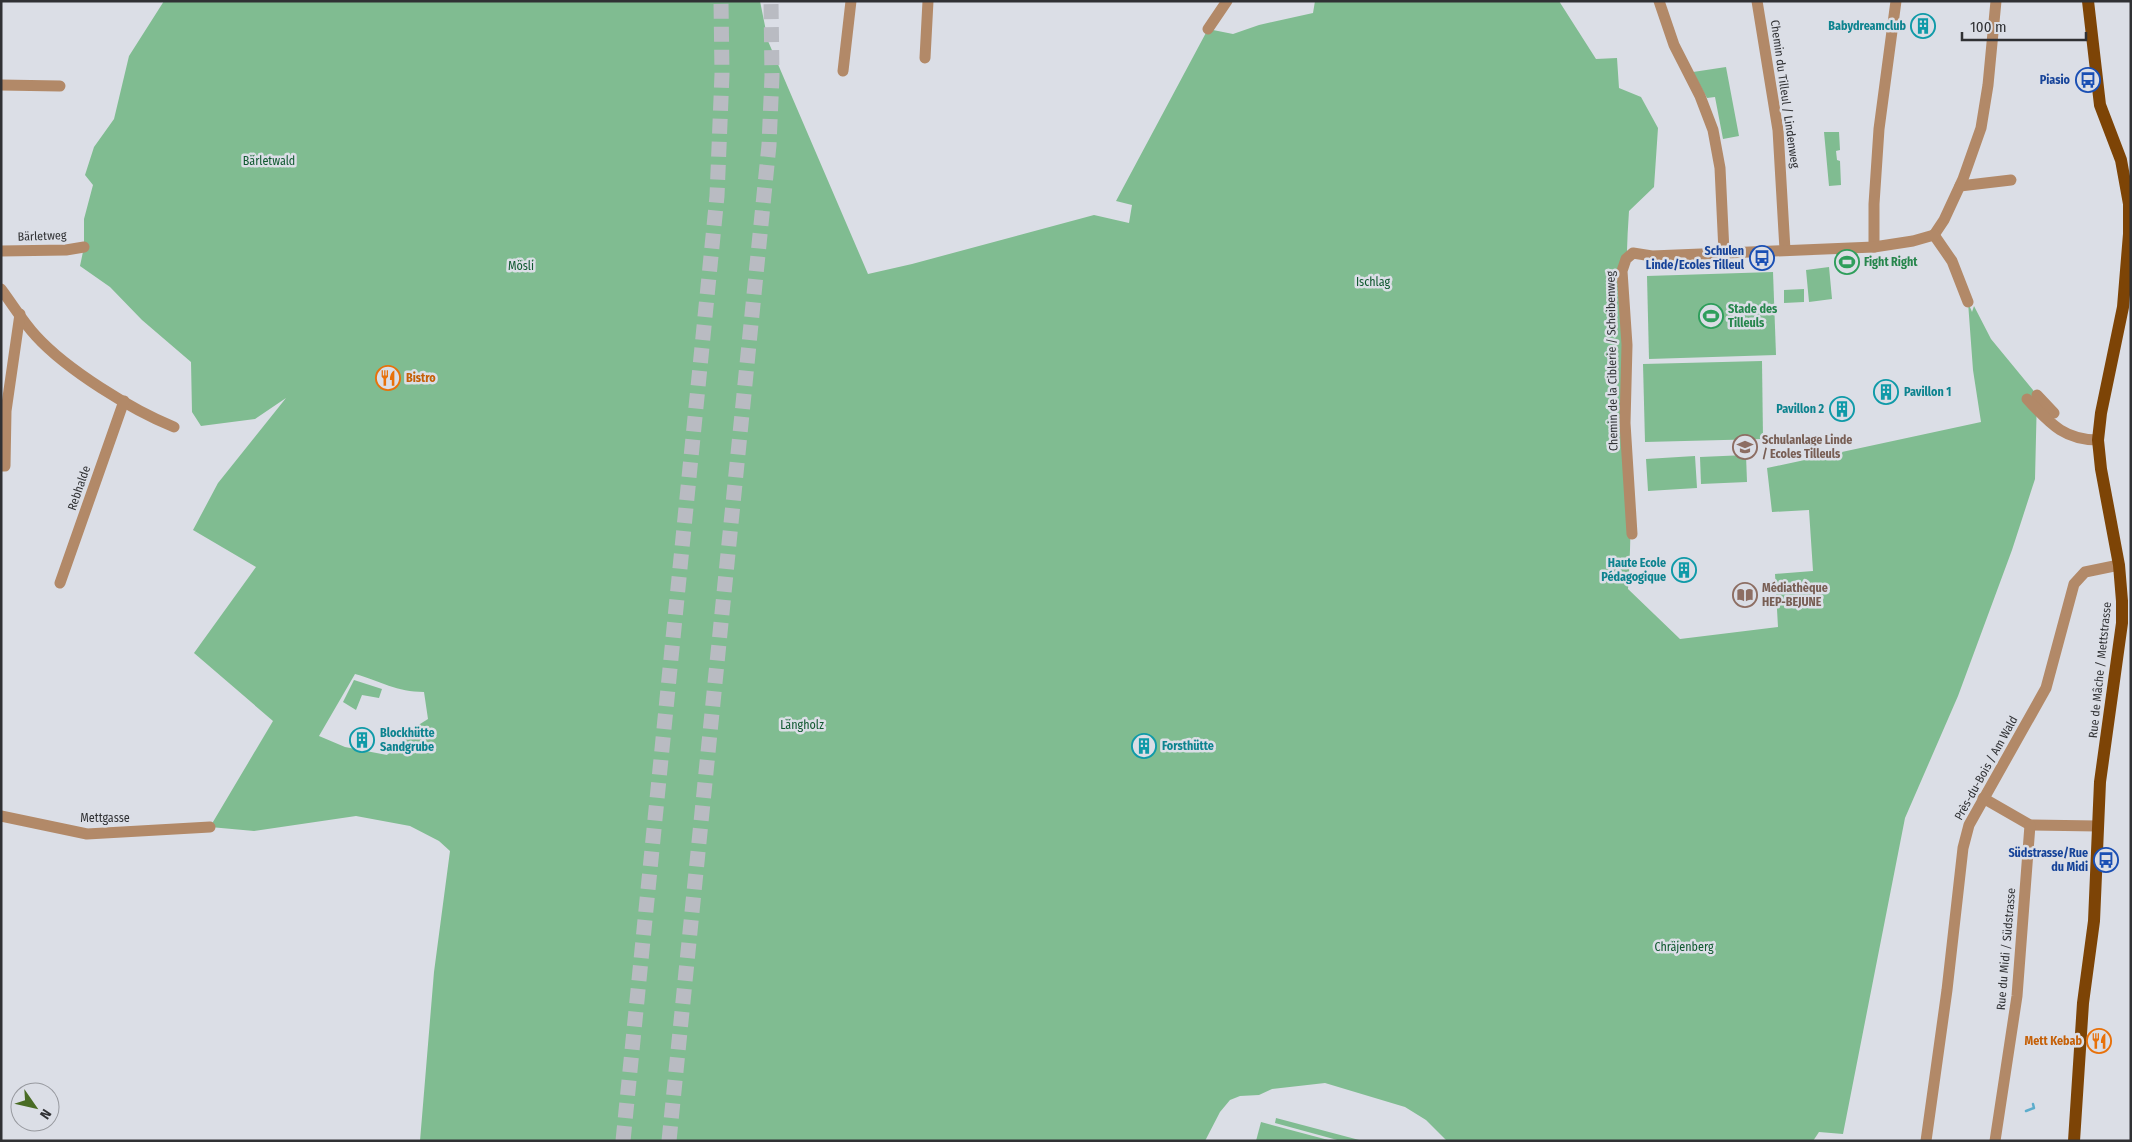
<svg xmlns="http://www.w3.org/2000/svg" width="2132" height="1142" font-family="'Fira Sans Condensed',sans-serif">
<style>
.green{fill:#80bc91;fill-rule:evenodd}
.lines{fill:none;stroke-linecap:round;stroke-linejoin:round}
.stream{stroke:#5dadcc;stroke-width:2.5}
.highway-tunnel{stroke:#b9bbc2;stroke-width:15;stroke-dasharray:15 8;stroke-linecap:butt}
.minor{stroke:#b28968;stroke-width:11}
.major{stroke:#7d4406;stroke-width:12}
.labels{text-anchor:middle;stroke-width:5;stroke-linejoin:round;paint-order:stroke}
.culture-label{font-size:12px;font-weight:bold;fill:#0d838f;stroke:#dbdee6;text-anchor:end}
.transit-label{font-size:12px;font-weight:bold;fill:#164399;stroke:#dbdee6;text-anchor:end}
.street-label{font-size:12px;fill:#303134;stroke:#dbdee6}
.park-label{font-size:12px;fill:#105930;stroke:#dbdee6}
.leisure-label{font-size:12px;font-weight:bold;fill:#27864d;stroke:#dbdee6;text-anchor:start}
.food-label{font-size:12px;font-weight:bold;fill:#c56008;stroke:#dbdee6;text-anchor:start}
.education-label{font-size:12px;font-weight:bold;fill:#785e54;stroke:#dbdee6;text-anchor:start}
</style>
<rect width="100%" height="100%" fill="#dbdee6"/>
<g class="green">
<path d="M164,1H760L768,41L868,274L912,264L1094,215L1129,223L1132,205L1116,201L1208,29L1233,34L1259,25L1313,13L1315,1H1559L1596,59L1617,58L1619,88L1641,97L1658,128L1654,187L1629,211C1620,337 1637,463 1628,589L1680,639L1778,627L1775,574L1813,571L1809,510L1772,512L1767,468L1981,422L1973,370L1968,302L1972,312L1974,306L1991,339L2037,395L2035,479L2012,550L1958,696L1905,818L1843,1134L1819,1132L1813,1141H1447L1426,1120L1405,1107L1325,1083L1272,1089L1259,1095L1240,1096L1230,1100L1220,1112L1205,1141H420L434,972L450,851L439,841L410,826L356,816L254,831L210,827L273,721L194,653L256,567L193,530L218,483L286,398L255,419L201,426L192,412L191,362L142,320L110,287L80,266L84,247V219L93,185L85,175L94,147L114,119L129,56ZM355,674C380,681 397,692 424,692L428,719L412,729L387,755L345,747L319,736Z"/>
<polygon points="1726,67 1739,136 1723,139 1715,97 1707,98 1693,72"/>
<polygon points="1839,132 1840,150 1836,151 1837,160 1840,161 1841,185 1829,186 1824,132"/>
<polygon points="1829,267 1832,299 1809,302 1806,270"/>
<polygon points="1773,272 1776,355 1649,359 1647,276"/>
<polygon points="1804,289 1804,302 1784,303 1784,290"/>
<polygon points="1762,361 1763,439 1645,442 1643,364"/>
<polygon points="1746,455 1747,482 1701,484 1700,457"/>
<polygon points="1695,456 1697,488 1648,491 1646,459"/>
<polygon points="354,680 382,689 379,698 362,695 356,710 343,702"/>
<polygon points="1276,1118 1363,1141 1341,1141 1275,1123"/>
<polygon points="1261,1122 1332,1141 1256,1141"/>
</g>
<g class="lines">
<polyline class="stream" points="2026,1111 2034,1108 2033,1104"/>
<g class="highway-tunnel">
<polyline points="623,1141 717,196 722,74 721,1"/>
<polyline points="669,1141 769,145 772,76 771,1"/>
</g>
<g class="minor">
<polyline points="1659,1 1674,45 1700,96 1713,130 1720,168 1724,252"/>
<polyline points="1757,1 1778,130 1785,250"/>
<polyline points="1208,29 1227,1"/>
<polyline points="925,58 928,1"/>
<polyline points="843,71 851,1"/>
<polyline points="1,85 60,86"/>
<polyline points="1960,186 2011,180"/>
<polyline points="1934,235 1944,220 1963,179 1981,128 1988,85 1996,1"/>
<polyline points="1934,235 1952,261 1968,302"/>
<polyline points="1874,247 1874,204 1879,129 1896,1"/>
<polyline points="1,251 66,250 84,247"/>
<path d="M1,289C13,305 23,322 36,336C67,370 132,410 174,427"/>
<polyline points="2037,395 2054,413"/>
<path d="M2027,399C2049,422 2063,440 2098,440"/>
<polyline points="1,466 5,466 6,411 20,314"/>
<polyline points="1632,534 1625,423 1627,345 1622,271 1626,259 1633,253 1652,256 1874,247 1913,241 1934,235"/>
<polyline points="60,583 124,401"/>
<polyline points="1983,798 2030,825 2097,826"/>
<polyline points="1,816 87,834 210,827"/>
<polyline points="1926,1141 1947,990 1963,848 1969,825 2046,688 2074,584 2085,572 2119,565"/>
<polyline points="1995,1141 2017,996 2030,825"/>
</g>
<polyline class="major" points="2074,1141 2083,1003 2094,921 2100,782 2122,623 2122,601 2119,565 2101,469 2098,440 2101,413 2123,307 2129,234 2129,204 2121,160 2100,105 2088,1"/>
</g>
<defs>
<symbol id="building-ring" viewBox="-11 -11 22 22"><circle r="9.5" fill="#dbdee6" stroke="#0f9aa8" stroke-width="1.5"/><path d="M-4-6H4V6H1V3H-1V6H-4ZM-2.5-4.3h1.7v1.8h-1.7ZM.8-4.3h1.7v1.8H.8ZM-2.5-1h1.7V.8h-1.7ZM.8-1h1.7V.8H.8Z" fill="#0f9aa8"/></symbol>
<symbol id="bus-ring" viewBox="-11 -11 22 22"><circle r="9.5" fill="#dbdee6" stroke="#1a4fb4" stroke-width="1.5"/><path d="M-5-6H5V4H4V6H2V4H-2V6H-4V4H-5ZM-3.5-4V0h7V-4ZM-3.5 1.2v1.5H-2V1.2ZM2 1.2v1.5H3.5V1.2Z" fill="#1a4fb4"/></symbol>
<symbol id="stadium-ring" viewBox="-11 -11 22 22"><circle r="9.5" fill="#dbdee6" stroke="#2e9e5b" stroke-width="1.5"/><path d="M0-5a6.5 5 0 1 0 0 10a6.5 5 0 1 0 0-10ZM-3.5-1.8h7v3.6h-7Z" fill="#2e9e5b"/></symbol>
<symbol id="restaurant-ring" viewBox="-11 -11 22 22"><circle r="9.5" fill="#dbdee6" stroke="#e8710a" stroke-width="1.5"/><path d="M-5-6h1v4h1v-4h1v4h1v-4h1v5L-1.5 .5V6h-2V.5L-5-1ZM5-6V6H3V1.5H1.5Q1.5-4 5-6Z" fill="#e8710a"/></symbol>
<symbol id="school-ring" viewBox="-11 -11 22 22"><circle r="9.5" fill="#dbdee6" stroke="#8d6e63" stroke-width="1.5"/><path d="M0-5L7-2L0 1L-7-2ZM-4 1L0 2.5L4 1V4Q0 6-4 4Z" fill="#8d6e63"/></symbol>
<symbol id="library-ring" viewBox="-11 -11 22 22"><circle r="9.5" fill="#dbdee6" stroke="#8d6e63" stroke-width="1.5"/><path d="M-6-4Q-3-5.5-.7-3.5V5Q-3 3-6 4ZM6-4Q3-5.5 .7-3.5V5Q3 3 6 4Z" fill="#8d6e63"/></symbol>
</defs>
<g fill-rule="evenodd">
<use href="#building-ring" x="1909" y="12" width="28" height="28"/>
<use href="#bus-ring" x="2074" y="66" width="28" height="28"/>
<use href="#bus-ring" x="1748" y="244" width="28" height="28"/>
<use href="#stadium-ring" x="1833" y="248" width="28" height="28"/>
<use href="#stadium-ring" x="1697" y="302" width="28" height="28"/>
<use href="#restaurant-ring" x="374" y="364" width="28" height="28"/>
<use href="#building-ring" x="1872" y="378" width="28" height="28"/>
<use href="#building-ring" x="1828" y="395" width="28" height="28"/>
<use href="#school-ring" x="1731" y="433" width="28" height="28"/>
<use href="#building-ring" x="1670" y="556" width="28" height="28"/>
<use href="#library-ring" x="1731" y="581" width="28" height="28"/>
<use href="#building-ring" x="348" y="726" width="28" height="28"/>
<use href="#building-ring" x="1130" y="732" width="28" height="28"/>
<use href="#bus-ring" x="2092" y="846" width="28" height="28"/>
<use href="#restaurant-ring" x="2085" y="1027" width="28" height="28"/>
</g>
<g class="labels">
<g class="culture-label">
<text x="1906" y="30">Babydreamclub</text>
<text x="1904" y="396" text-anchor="start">Pavillon 1</text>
<text x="1824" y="413">Pavillon 2</text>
<text x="1666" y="567">Haute Ecole<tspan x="1666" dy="14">Pédagogique</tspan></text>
<text x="380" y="737" text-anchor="start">Blockhütte<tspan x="380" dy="14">Sandgrube</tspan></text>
<text x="1162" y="750" text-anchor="start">Forsthütte</text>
</g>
<g class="transit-label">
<text x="2070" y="84">Piasio</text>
<text x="1744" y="255">Schulen<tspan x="1744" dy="14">Linde/Ecoles Tilleul</tspan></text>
<text x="2088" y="857">Südstrasse/Rue<tspan x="2088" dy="14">du Midi</tspan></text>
</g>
<g class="street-label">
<text transform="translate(1785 94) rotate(82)" y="4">Chemin du Tilleul / Lindenweg</text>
<text transform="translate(42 236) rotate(-2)" y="4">Bärletweg</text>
<text transform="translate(1612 361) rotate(-91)" y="4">Chemin de la Ciblerie / Scheibenweg</text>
<text transform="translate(79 488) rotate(-71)" y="4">Rebhalde</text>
<text transform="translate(2100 670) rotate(-84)" y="4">Rue de Mâche / Mettstrasse</text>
<text transform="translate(1986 768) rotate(-61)" y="4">Près-du-Bois / Am Wald</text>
<text x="105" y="822">Mettgasse</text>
<text transform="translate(2006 949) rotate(-85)" y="4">Rue du Midi / Südstrasse</text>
</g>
<g class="park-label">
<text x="269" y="165">Bärletwald</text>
<text x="521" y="270">Mösli</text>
<text x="1373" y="286">Ischlag</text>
<text x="802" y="729">Längholz</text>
<text x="1684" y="951">Chräjenberg</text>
</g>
<g class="leisure-label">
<text x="1864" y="266">Fight Right</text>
<text x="1728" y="313">Stade des<tspan x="1728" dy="14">Tilleuls</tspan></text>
</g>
<g class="food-label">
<text x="406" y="382">Bistro</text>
<text x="2082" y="1045" text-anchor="end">Mett Kebab</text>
</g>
<g class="education-label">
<text x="1762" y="444">Schulanlage Linde<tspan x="1762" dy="14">/ Ecoles Tilleuls</tspan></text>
<text x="1762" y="592">Médiathèque<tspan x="1762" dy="14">HEP-BEJUNE</tspan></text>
</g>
</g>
<rect width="2132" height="1142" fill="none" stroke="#303134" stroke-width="5"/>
<g transform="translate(35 1107) rotate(124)"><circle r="24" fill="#dbdee6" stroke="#97999f"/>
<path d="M0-4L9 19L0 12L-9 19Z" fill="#496c24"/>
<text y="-8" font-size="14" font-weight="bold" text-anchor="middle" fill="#303134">N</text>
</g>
<path d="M1962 32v8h124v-8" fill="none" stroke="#303134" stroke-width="2.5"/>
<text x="1970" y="32" font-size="15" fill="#303134" stroke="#dbdee6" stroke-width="4" paint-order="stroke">100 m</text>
</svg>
